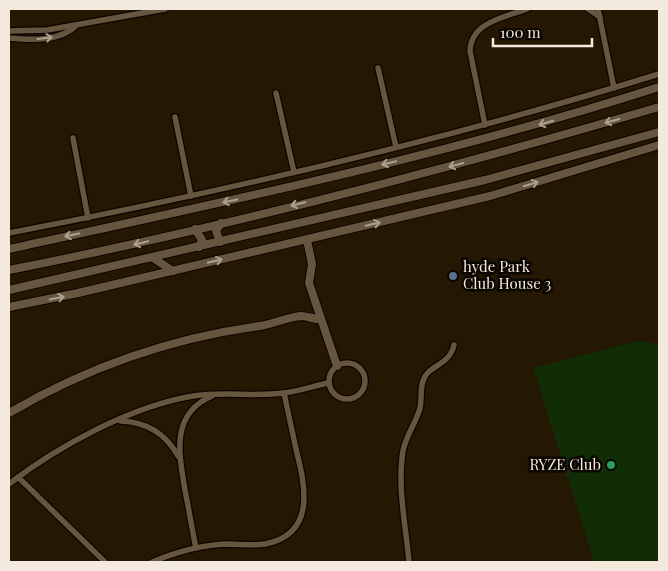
<svg xmlns="http://www.w3.org/2000/svg" width="668" height="571" font-family="'Playfair Display',serif">
<style>
.green{fill:#112d05}
.lines{fill:none;stroke-linecap:round;stroke-linejoin:round}
.street-casing{stroke:#0e0400;stroke-width:8}
.secondary-casing{stroke:#0e0400;stroke-width:10}
.street{stroke:#665640;stroke-width:5.5}
.secondary{stroke:#665640;stroke-width:8}
.oneway{stroke:#aca08e}
.service-dot{fill:#5c6f8a;stroke:#0a0501;stroke-width:2}
.leisure-dot{fill:#2e9e5b;stroke:#0a0501;stroke-width:2}
.labels{text-anchor:middle;stroke-width:5;stroke-linejoin:round;paint-order:stroke}
.poi-label{font-size:15px;fill:#f3e9dc;stroke:#0a0501;text-anchor:start}
</style>
<rect width="100%" height="100%" fill="#251803"/>
<polygon class="green" points="637,341 659,344 659,562 594,562 533,368"/>
<g class="lines">
<defs>
<g id="street">
<polyline points="588,9 600,17"/>
<polyline points="598,9 614,88"/>
<polyline points="9,31 47,30 165,9"/>
<path d="M9,38C31,40 60,42 77,25"/>
<polyline points="378,68 396,147"/>
<polyline points="276,93 294,172"/>
<polyline points="175,117 191,196"/>
<path d="M485,125L470,51C471,22 505,17 527,9"/>
<polyline points="73,138 88,218"/>
<path d="M9,233C228,191 446,140 659,74"/>
<circle cx="347" cy="381" r="18"/>
<path d="M121,421C146,422 166,434 178,456"/>
<polyline points="18,477 105,562"/>
<path d="M9,484C58,446 132,406 193,396C223,391 254,397 284,393C299,391 314,386 328,383"/>
<path d="M196,548C192,529 189,510 185,490C179,454 170,414 212,396"/>
<path d="M152,562C176,552 201,545 227,544C239,544 253,546 265,544C317,534 305,485 296,449C292,430 288,412 284,393"/>
<path d="M409,562C406,527 397,486 403,451C406,435 416,423 420,408C422,399 420,389 423,381C428,364 449,367 454,345"/>
</g>
<g id="secondary">
<polyline points="195,229 202,240 199,247"/>
<polyline points="307,240 312,264 309,283 337,366"/>
<polyline points="220,242 216,231 221,223"/>
<path d="M9,249C227,201 446,156 659,87"/>
<polyline points="153,258 173,271"/>
<path d="M9,270C228,227 445,170 659,107"/>
<polyline points="9,290 485,180 659,132"/>
<polyline points="9,307 78,293 490,196 659,145"/>
<path d="M9,413C86,368 171,338 260,326C273,324 288,317 301,316C307,316 313,319 319,319"/>
</g>
</defs>
<use href="#street" class="street-casing"/>
<use href="#secondary" class="secondary-casing"/>
<use href="#street" class="street"/>
<use href="#secondary" class="secondary"/>
</g>
<defs><path id="oneway-shaft" d="M-6 0H5M1.5-3L5.5 0L1.5 3" fill="none" stroke-width="1.6" stroke-linecap="round" stroke-linejoin="round" transform="scale(1.25)"/></defs>
<g class="oneway">
<use href="#oneway-shaft" transform="translate(45 38) rotate(-7)"/>
<use href="#oneway-shaft" transform="translate(612 121) rotate(164)"/>
<use href="#oneway-shaft" transform="translate(546 123) rotate(163)"/>
<use href="#oneway-shaft" transform="translate(389 163) rotate(166)"/>
<use href="#oneway-shaft" transform="translate(456 165) rotate(165)"/>
<use href="#oneway-shaft" transform="translate(531 184) rotate(-17)"/>
<use href="#oneway-shaft" transform="translate(230 201) rotate(168)"/>
<use href="#oneway-shaft" transform="translate(298 204) rotate(167)"/>
<use href="#oneway-shaft" transform="translate(373 224) rotate(-13)"/>
<use href="#oneway-shaft" transform="translate(72 235) rotate(168)"/>
<use href="#oneway-shaft" transform="translate(141 243) rotate(167)"/>
<use href="#oneway-shaft" transform="translate(215 261) rotate(-13)"/>
<use href="#oneway-shaft" transform="translate(57 298) rotate(-11)"/>
</g>
<circle class="service-dot" cx="453" cy="276" r="5"/>
<circle class="leisure-dot" cx="611" cy="465" r="5"/>
<g class="labels">
<g class="poi-label">
<text x="463" y="272">hyde Park<tspan x="463" dy="17">Club House 3</tspan></text>
<text x="601" y="470" text-anchor="end">RYZE Club</text>
</g>
</g>
<rect width="668" height="571" fill="none" stroke="#f3e9dc" stroke-width="20"/>
<path d="M493 38v8h99v-8" fill="none" stroke="#f3e9dc" stroke-width="2.5"/>
<text x="500" y="38" font-size="15" fill="#f3e9dc" stroke="#0a0501" stroke-width="4" paint-order="stroke">100 m</text>
</svg>
